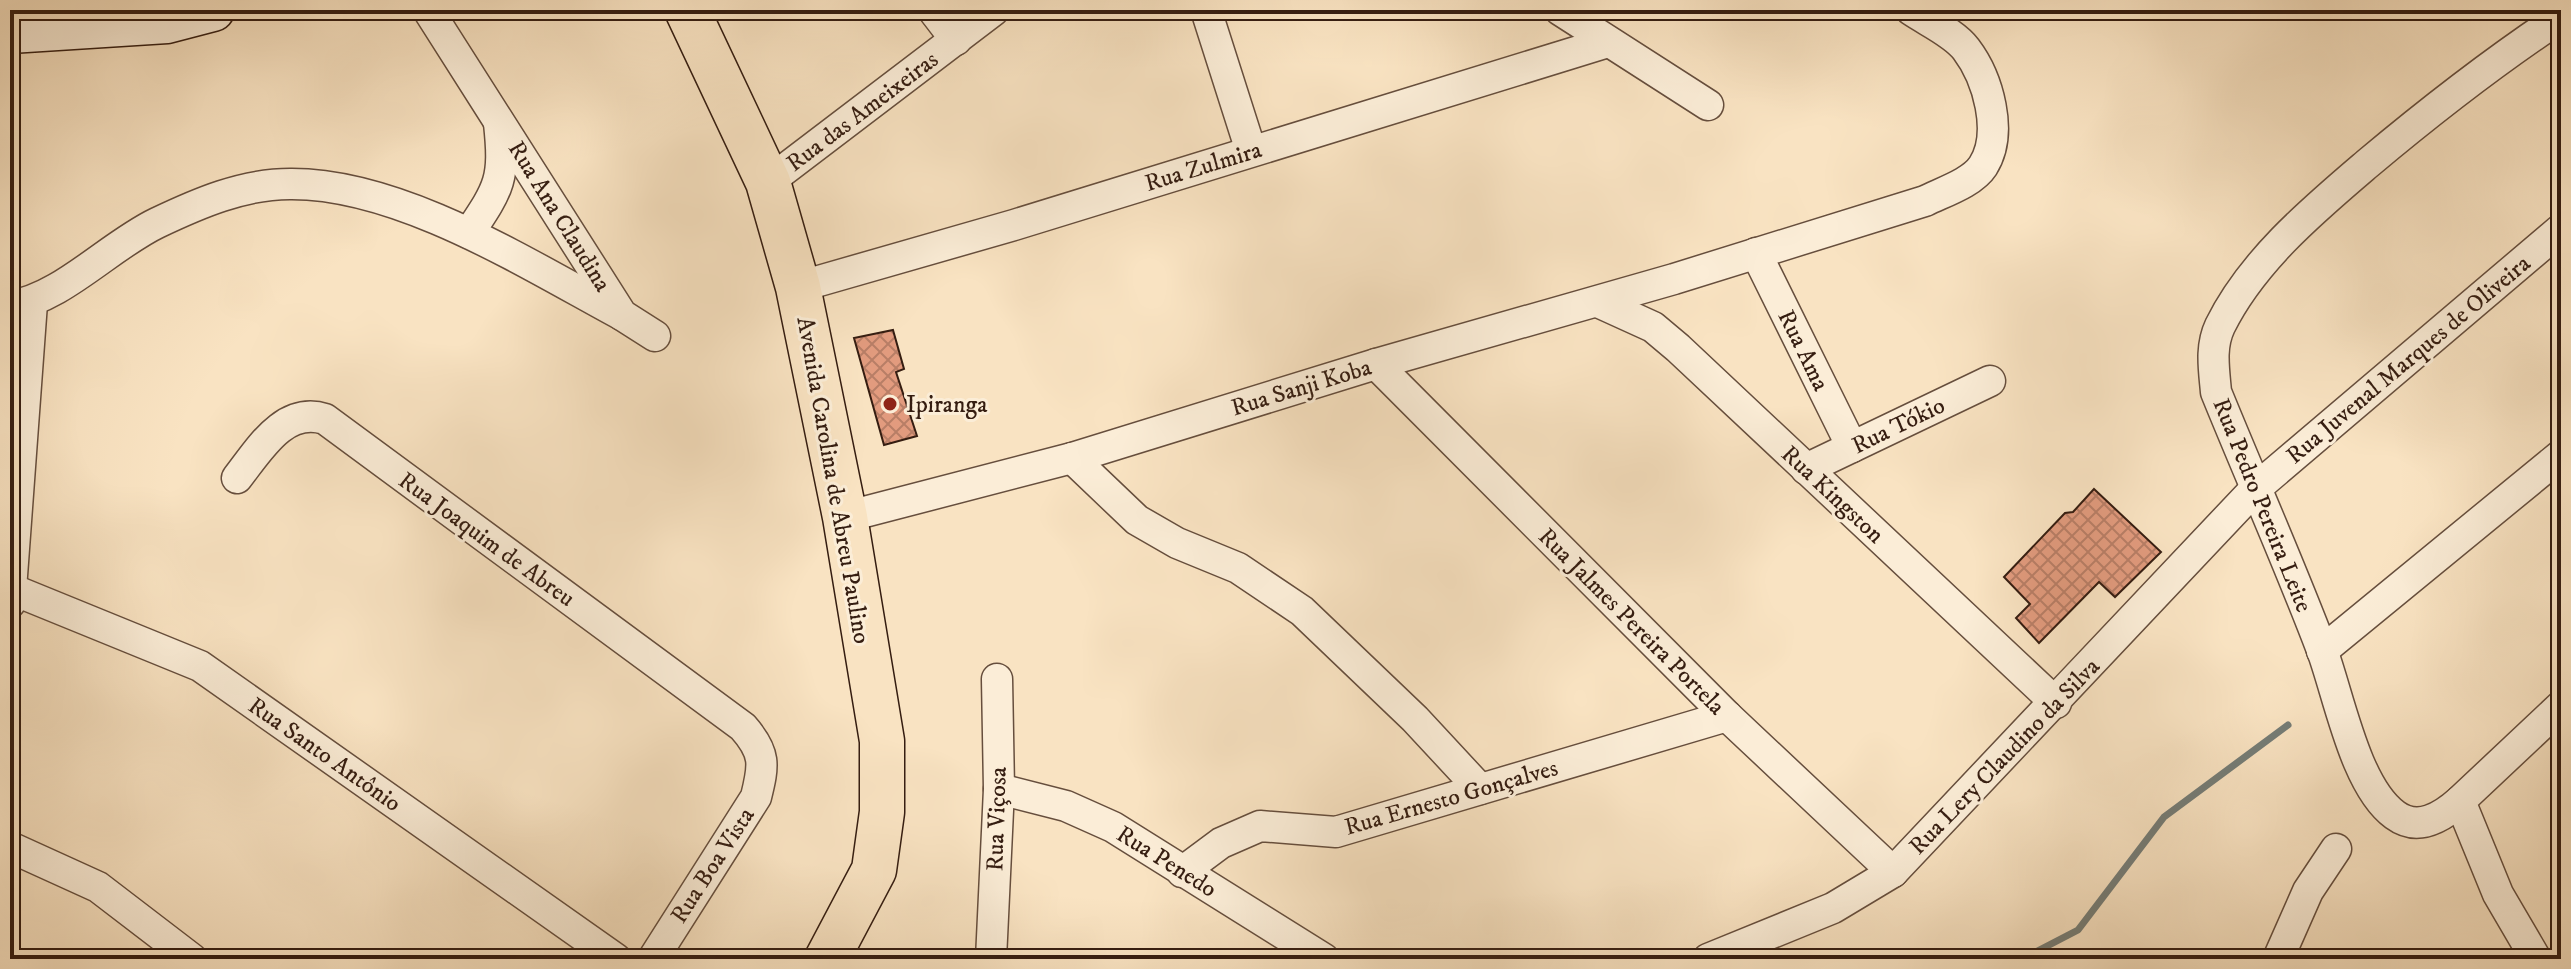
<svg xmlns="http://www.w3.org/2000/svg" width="2571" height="969" font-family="'IM FELL DW Pica',serif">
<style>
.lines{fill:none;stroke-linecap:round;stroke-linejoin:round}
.stream{stroke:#757d77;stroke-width:7}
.building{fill:url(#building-cross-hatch);stroke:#351d11;stroke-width:2}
.street-casing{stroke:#664e3d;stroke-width:33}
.secondary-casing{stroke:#351d11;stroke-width:45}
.primary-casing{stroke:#351d11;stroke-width:47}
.street{stroke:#fbedd7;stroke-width:30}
.secondary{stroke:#fbedd7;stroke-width:42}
.primary{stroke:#f9e3c2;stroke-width:44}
.poi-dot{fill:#8f2418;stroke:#fbedd7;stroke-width:3}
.labels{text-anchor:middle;stroke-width:6;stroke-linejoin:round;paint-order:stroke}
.street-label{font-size:24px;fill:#351d11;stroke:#fbedd7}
.poi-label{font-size:24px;fill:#351d11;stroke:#fbedd7;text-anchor:start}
</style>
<defs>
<pattern id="building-cross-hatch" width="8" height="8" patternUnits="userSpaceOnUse" patternTransform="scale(2)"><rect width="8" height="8" fill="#e29b7e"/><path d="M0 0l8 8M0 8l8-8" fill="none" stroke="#b87e66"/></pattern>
</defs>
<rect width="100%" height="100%" fill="#f9e3c2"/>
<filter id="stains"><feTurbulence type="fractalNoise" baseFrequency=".0025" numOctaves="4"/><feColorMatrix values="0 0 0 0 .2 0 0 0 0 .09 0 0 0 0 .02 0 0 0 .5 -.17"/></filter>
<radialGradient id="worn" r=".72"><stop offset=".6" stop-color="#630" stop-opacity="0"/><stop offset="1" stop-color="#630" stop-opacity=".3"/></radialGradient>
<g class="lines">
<polyline class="stream" points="2022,959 2078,930 2164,817 2288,725"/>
</g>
<g class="building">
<polygon points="893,330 904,369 896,372 917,436 884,445 854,338"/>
<polygon points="2094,489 2161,552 2115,597 2099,582 2039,643 2016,618 2030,604 2004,577 2065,513 2073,512"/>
</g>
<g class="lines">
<defs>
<g id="street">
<polyline points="428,10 622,315 655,336"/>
<polyline points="933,10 956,40"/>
<polyline points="1206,10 1251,151"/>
<polyline points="1560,10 1708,105"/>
<polyline points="768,182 994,10"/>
<path d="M469,233C500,187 505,179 499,123"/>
<polyline points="1756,253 1852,447"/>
<polyline points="798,287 1014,225 1608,42"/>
<polyline points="1598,302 1653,327 1678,348 2056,703"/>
<path d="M10,306C61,299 109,246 157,223C199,203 243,184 290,184C400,183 527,264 622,315"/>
<polyline points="1376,364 1727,716 1893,872"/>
<polyline points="1072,458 1137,520 1177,543 1238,568 1302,611 1415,719 1480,789"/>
<polyline points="1806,469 1990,381"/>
<path d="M237,478C259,450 284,406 325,419L743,727C766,753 764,765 756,797L653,959"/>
<path d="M845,517L1072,458L1376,364L1674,279L1925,201C1943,192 1972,183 1983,166C2004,133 1988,78 1966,49C1954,33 1927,21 1911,10"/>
<polyline points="11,589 200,666 616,959"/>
<polyline points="10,603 32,303"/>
<polyline points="2322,651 2561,455"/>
<polyline points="999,789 1066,806 1113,827 1324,959"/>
<path d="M2460,801C2442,817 2418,832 2395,815C2355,786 2339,696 2322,650C2289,563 2251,478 2216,392C2214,369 2210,347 2220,326C2252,261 2313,210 2367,164C2429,112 2493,62 2561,17"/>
<polyline points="10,847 98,887 192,959"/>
<polyline points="1182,872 1221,843 1260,826 1336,832 1727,716"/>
<polyline points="991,959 999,789 997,679"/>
<polyline points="1708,959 1833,908 1893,872 2255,489 2561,229"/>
<polyline points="2278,959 2308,891 2336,849"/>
<polyline points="2536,959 2498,894 2460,801 2561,706"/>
</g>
<polyline id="secondary" points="10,32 167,22 213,10"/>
<polyline id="primary" points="687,10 768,182 798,287 845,517 882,741 882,812 874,870 827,959"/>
</defs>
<use href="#street" class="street-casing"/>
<use href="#secondary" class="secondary-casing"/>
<use href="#primary" class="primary-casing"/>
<use href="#street" class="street"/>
<use href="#secondary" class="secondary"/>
<use href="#primary" class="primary"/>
</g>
<circle class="poi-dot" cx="890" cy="404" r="8"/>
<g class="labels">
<g class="street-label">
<text transform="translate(862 111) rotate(-37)" y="8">Rua das Ameixeiras</text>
<text transform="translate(1203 166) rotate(-17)" y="8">Rua Zulmira</text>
<text transform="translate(560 216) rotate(58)" y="8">Rua Ana Claudina</text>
<text transform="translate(1804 350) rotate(64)" y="8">Rua Ama</text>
<text transform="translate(2408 359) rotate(-40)" y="8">Rua Juvenal Marques de Oliveira</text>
<text transform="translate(1301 387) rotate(-17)" y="8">Rua Sanji Koba</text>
<text transform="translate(1898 425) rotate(-26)" y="8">Rua Tókio</text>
<text transform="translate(834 480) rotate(80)" y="8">Avenida Carolina de Abreu Paulino</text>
<text transform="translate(1833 494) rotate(43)" y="8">Rua Kingston</text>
<text transform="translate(2263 505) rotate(68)" y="8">Rua Pedro Pereira Leite</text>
<text transform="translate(487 539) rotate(36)" y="8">Rua Joaquim de Abreu</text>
<text transform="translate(1632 621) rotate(45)" y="8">Rua Jalmes Pereira Portela</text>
<text transform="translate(325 754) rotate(35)" y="8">Rua Santo Antônio</text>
<text transform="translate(2004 756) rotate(-46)" y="8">Rua Lery Claudino da Silva</text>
<text transform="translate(1451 797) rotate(-16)" y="8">Rua Ernesto Gonçalves</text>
<text transform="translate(996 819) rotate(-88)" y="8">Rua Viçosa</text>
<text transform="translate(1167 861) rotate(32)" y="8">Rua Penedo</text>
<text transform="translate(712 865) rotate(-57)" y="8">Rua Boa Vista</text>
</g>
<g class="poi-label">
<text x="906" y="412">Ipiranga</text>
</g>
</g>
<rect width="2571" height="969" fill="none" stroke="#f9e3c2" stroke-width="40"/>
<rect x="12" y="12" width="2547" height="945" fill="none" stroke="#351d11" stroke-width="4"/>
<rect x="20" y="20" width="2531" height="929" fill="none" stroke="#351d11" stroke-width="2"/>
<rect width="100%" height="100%" filter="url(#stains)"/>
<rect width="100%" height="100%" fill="url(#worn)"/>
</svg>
